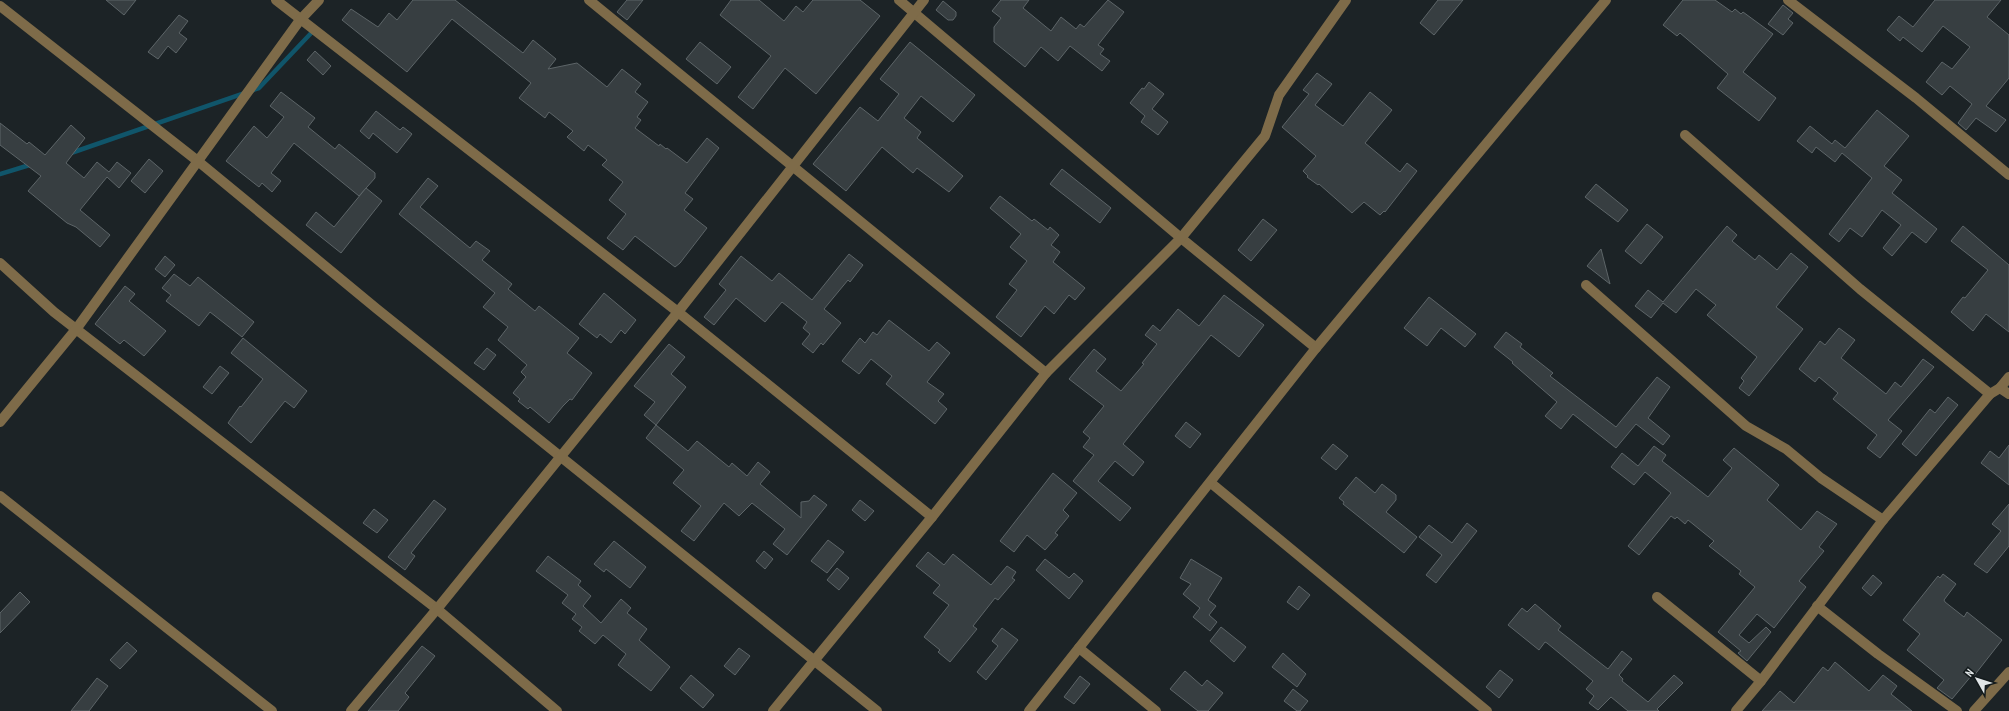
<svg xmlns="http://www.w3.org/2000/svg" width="2009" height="711" font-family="'PT Sans Narrow',sans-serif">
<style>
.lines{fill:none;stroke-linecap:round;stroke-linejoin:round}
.stream{stroke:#10556a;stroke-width:4.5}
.building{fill:#373e41;stroke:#5d6568}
.minor{stroke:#7e6b49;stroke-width:10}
</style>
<rect width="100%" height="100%" fill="#1c2326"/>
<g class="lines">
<g class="stream">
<polyline points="71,153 259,88 315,29"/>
<polyline points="0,174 33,164"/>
</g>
</g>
<g class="building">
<polygon points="106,0 136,0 124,15"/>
<polygon points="413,0 455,0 523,53 533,40 556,59 548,69 577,63 607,87 622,69 641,84 635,92 648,102 637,117 641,120 635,128 659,146 660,144 666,149 667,148 687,163 707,138 719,148 685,193 693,199 684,210 707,228 680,263 675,267 635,236 623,250 607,238 626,214 609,200 623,182 602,165 607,160 588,145 584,151 567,137 573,131 549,112 545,118 519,98 531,83 452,19 407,72 342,20 351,9 378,27 389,13 397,20"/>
<polygon points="627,0 643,0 627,20 617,12"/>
<polygon points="731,0 759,0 784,21 796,6 803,12 813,0 860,0 880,16 816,94 785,68 753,109 738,97 771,56 720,15"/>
<polygon points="1001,0 1029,0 1023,8 1051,31 1061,17 1076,29 1080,24 1084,27 1108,0 1124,12 1098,45 1104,49 1100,54 1110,61 1102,71 1070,46 1058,61 1041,47 1025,67 994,42 994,27 1001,18 992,11"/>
<polygon points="1438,0 1463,0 1434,35 1420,23"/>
<polygon points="1683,0 1715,0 1732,12 1735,9 1741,14 1743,12 1773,34 1743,72 1776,98 1759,121 1717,88 1728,74 1680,33 1677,36 1663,25"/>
<polygon points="1935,0 2001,0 1987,17 2009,35 2009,78 1986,106 2006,120 1996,132 1976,118 1966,130 1958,123 1972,104 1950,86 1942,95 1926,82 1942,62 1952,69 1970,47 1943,26 1922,52 1903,37 1900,41 1887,30 1899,16 1913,27"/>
<polygon points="943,1 956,12 956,16 953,20 948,20 936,10"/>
<polygon points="1783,5 1793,13 1788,19 1793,23 1783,35 1768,24"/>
<polygon points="179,15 188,21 179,33 187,39 176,53 168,46 158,59 148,52"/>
<polygon points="700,42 731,67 717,84 686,59"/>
<polygon points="910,42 975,95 953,122 921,96 904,118 921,132 917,138 963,176 949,192 917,168 913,173 882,147 846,191 813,164 860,107 878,121 899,94 880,79"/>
<polygon points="315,51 331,66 323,75 307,60"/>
<polygon points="1317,73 1332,84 1315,105 1343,126 1370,92 1392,110 1365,143 1400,172 1407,163 1417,171 1385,212 1384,211 1380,215 1364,202 1352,213 1319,184 1318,185 1307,177 1308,176 1303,171 1316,156 1282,127 1309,94 1303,90"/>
<polygon points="1149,82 1164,94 1152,109 1168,122 1158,135 1141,122 1145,116 1130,103 1142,88 1144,89"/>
<polygon points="281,92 315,118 308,127 335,149 339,144 375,173 375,178 359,196 294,143 271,173 281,181 272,192 262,183 259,187 226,161 254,126 267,138 284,117 270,106"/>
<polygon points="1877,110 1909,136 1884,166 1902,180 1892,193 1937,229 1926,243 1912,232 1892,256 1883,248 1901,225 1882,210 1862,237 1850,228 1839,242 1829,234 1872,178 1842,153 1835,162 1816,147 1812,153 1797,141 1810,126 1832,144 1835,140 1845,148"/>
<polygon points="376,111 400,130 403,127 412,134 397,153 373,133 369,139 360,131"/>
<polygon points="0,123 27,144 29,142 45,155 71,125 85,138 66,163 84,178 97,162 109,172 117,162 131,173 119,188 107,177 80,210 110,235 100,247 76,227 67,223 28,191 41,176 0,145"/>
<polygon points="149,159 163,171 145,193 131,181"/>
<polygon points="1062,169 1111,208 1100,223 1050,184"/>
<polygon points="428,178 438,186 420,207 470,248 476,241 490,251 482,260 512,284 508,289 535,311 539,306 579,338 567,353 592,373 572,400 570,399 563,406 549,423 530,407 528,409 518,401 520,399 513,393 526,377 521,372 527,365 498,340 508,327 483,307 495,293 399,214"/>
<polygon points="1596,184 1628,210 1618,222 1585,197"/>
<polygon points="366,188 382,201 341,253 306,225 316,212 334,227"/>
<polygon points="1000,196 1032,221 1034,219 1048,230 1050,227 1059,235 1051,245 1060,252 1053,262 1085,288 1075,300 1069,295 1054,314 1045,306 1021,337 996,317 1017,290 1009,284 1027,261 1010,247 1021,234 990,208"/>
<polygon points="1263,219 1277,230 1251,261 1238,250"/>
<polygon points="1647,224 1663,237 1641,264 1625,251"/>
<polygon points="1727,226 1737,235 1732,241 1755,260 1759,255 1777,270 1791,253 1808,267 1776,307 1803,329 1749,396 1739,388 1744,381 1741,378 1757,357 1707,315 1716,305 1696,289 1676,313 1663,303 1651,318 1635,306 1648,290 1663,302"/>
<polygon points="1963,226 2009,265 2009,332 1986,314 1973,331 1951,312 1963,297 1965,298 1988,270 1951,241"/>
<polygon points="1601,249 1610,284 1587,266"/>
<polygon points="849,254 863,265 850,282 848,280 824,309 841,323 823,345 821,343 813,353 802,344 810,334 803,328 807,322 782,302 765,322 736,298 714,325 704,317 726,290 719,284 741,256 772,281 779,273 812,300"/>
<polygon points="165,256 175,265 165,277 155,269"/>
<polygon points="174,274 190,286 198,277 254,322 242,337 210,312 199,326 166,301 171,295 162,288"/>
<polygon points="125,286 135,294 129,301 166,331 144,356 124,340 120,344 95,324"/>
<polygon points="604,293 636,320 625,334 621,330 611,343 600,334 597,338 579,324"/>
<polygon points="1224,295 1264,325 1239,357 1211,335 1123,444 1144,462 1133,476 1115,461 1098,481 1131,508 1120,521 1073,481 1094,455 1083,447 1090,438 1083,432 1104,406 1069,379 1094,349 1106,359 1096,371 1121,391 1144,364 1142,363 1157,344 1145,335 1153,325 1160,331 1178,309 1199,326"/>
<polygon points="1429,297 1476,334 1465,347 1441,328 1427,346 1404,328"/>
<polygon points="889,320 929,351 937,342 950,353 927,382 944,394 938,401 947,409 935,424 886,384 892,376 871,359 859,374 842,361 860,338 865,343 873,332 877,335"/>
<polygon points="1839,328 1855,340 1841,358 1886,394 1895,382 1901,387 1923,359 1934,367 1888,420 1902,431 1880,458 1867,448 1877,435 1833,399 1838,393 1819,377 1815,382 1799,369 1820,341 1825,345"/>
<polygon points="1506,332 1522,344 1520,347 1553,373 1550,376 1616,427 1657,377 1670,387 1648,418 1670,436 1663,445 1636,424 1616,448 1573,414 1561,429 1545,416 1557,402 1512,363 1513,362 1494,347"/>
<polygon points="243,338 307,391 294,408 285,401 251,443 228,423 240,406 241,407 263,379 231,353"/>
<polygon points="669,344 685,357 671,374 686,387 656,425 644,415 655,402 634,386"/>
<polygon points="487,348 496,355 484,370 474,363"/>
<polygon points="220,366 229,373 212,394 203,387"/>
<polygon points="1948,397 1958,405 1916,456 1902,444 1930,409 1935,413"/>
<polygon points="1186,422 1201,434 1190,448 1175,436"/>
<polygon points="656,425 688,451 697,441 729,467 732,463 747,476 758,462 770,472 760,484 801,518 801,502 809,501 814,495 827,505 787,555 773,544 785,529 752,503 739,516 724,503 694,541 681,531 701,506 673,483 684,470 646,438"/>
<polygon points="1333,444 1348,456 1336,470 1321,458"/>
<polygon points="2009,445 2009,485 1981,463 1990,451 1999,458"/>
<polygon points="1654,446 1666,455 1662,461 1708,497 1732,468 1723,460 1734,448 1779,485 1767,500 1801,530 1817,511 1837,524 1819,547 1824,551 1799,581 1806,587 1774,628 1757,614 1739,635 1749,643 1766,627 1771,632 1747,661 1738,653 1741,651 1718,632 1755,587 1739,574 1741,571 1709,546 1714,541 1688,520 1685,524 1677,517 1675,519 1671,516 1639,555 1628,546 1671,493 1645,472 1634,485 1611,467 1622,453 1638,466"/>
<polygon points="1053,473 1077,493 1063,510 1069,516 1055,533 1058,535 1045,550 1027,535 1014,552 1000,541"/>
<polygon points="1356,477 1375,493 1382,484 1396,495 1396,500 1386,512 1417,537 1404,553 1343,504 1344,502 1339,498"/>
<polygon points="434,500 446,509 411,553 415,556 405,570 388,557"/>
<polygon points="860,500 874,511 865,521 852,510"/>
<polygon points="2009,504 2009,546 1987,573 1974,564 2001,531 1992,524"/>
<polygon points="374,509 388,520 377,533 363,523"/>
<polygon points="1467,523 1477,531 1436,583 1426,575 1442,555 1419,537 1429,525 1452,543"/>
<polygon points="828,540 844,552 827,573 811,561"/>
<polygon points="614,541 646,567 630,588 606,569 604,572 594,564"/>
<polygon points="764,551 773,559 765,569 756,561"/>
<polygon points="928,552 944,565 953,554 991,585 1007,566 1016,572 1012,578 1015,580 998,600 995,598 973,626 977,629 950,662 938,652 940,650 924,637 949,605 933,593 940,585 916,566"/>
<polygon points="548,556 581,581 578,585 591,596 583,606 601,623 621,599 631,608 627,613 647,629 639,640 670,667 651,691 618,665 626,654 603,635 595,644 579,631 582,627 572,619 576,614 562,603 568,595 536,571"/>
<polygon points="1045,559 1069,578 1074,573 1083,581 1069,599 1036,570"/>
<polygon points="1191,559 1222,578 1208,600 1216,606 1209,615 1217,622 1210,631 1193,617 1200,608 1183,594 1191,584 1180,578"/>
<polygon points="837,568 849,578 839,590 827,580"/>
<polygon points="1943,574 1956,584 1944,600 1945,602 1964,617 1967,612 2002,640 1973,677 1972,675 1952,699 1937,688 1944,680 1907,650 1920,634 1903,620 1938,576 1940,578"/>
<polygon points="1873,575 1882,583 1871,596 1862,588"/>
<polygon points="1299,586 1310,595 1298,610 1287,602"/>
<polygon points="20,592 30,602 0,633 0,613"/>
<polygon points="1535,604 1561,626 1558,630 1608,669 1622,651 1632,659 1619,675 1623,679 1622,681 1648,702 1674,675 1683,683 1657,709 1659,711 1628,711 1611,697 1598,710 1589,703 1594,696 1586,689 1593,681 1547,643 1545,642 1539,650 1508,625 1522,608 1527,612"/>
<polygon points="1221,627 1246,647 1234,662 1210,641"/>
<polygon points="1002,628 1018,640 986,680 977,672 998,646 992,641"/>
<polygon points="127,642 137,651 120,669 110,660"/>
<polygon points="422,646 435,656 405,693 409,697 398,711 368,711"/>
<polygon points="739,648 750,656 735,675 724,666"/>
<polygon points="1283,653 1306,674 1297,687 1272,667"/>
<polygon points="1835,662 1869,691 1883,675 1897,686 1891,694 1912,711 1762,711 1780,691 1794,703 1823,667 1828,671"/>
<polygon points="1500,670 1513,680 1499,698 1486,687"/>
<polygon points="1185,671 1202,686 1207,680 1223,693 1208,711 1198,711 1170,689"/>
<polygon points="691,675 714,695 703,708 680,688"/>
<polygon points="1080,676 1090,684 1074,704 1064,697"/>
<polygon points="97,678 108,686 89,711 71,711"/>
<polygon points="1293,689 1308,701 1300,711 1297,711 1284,701"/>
</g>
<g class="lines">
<g class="minor">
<polyline points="276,0 678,312 932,517"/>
<polyline points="589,0 1046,373"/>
<polyline points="899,0 1181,238 1316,348"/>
<polyline points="1788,0 1916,98 2009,175"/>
<polyline points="0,6 199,162 377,309 877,711"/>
<polyline points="1685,135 1860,289 1990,394"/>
<polyline points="0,263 54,312 437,609 557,711"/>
<polyline points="1586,285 1746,426 1786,449 1821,478 1883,520"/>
<polyline points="2000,388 2009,394"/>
<polyline points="0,422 77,328 300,20 319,0"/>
<polyline points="1211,483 1487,711"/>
<polyline points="0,496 272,711"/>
<polyline points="1657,597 1761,681"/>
<polyline points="1817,606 1878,654 1957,711"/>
<polyline points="1079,648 1156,711"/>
<polyline points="351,711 437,609 678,312 924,0"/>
<polyline points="773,711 932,517 1046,373 1181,238 1265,136 1279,95 1346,0"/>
<polyline points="1029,711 1316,348 1606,0"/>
<polyline points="1736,711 1761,681 1883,520 1990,394 2000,388 2009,377"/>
<polyline points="1974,711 2009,672"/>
</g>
</g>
<g transform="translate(1977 679) rotate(309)" stroke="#131a1c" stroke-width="3" paint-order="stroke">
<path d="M0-3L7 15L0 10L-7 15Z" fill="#e0e5e7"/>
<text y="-6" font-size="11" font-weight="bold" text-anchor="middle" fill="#e0e5e7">N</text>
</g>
</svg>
